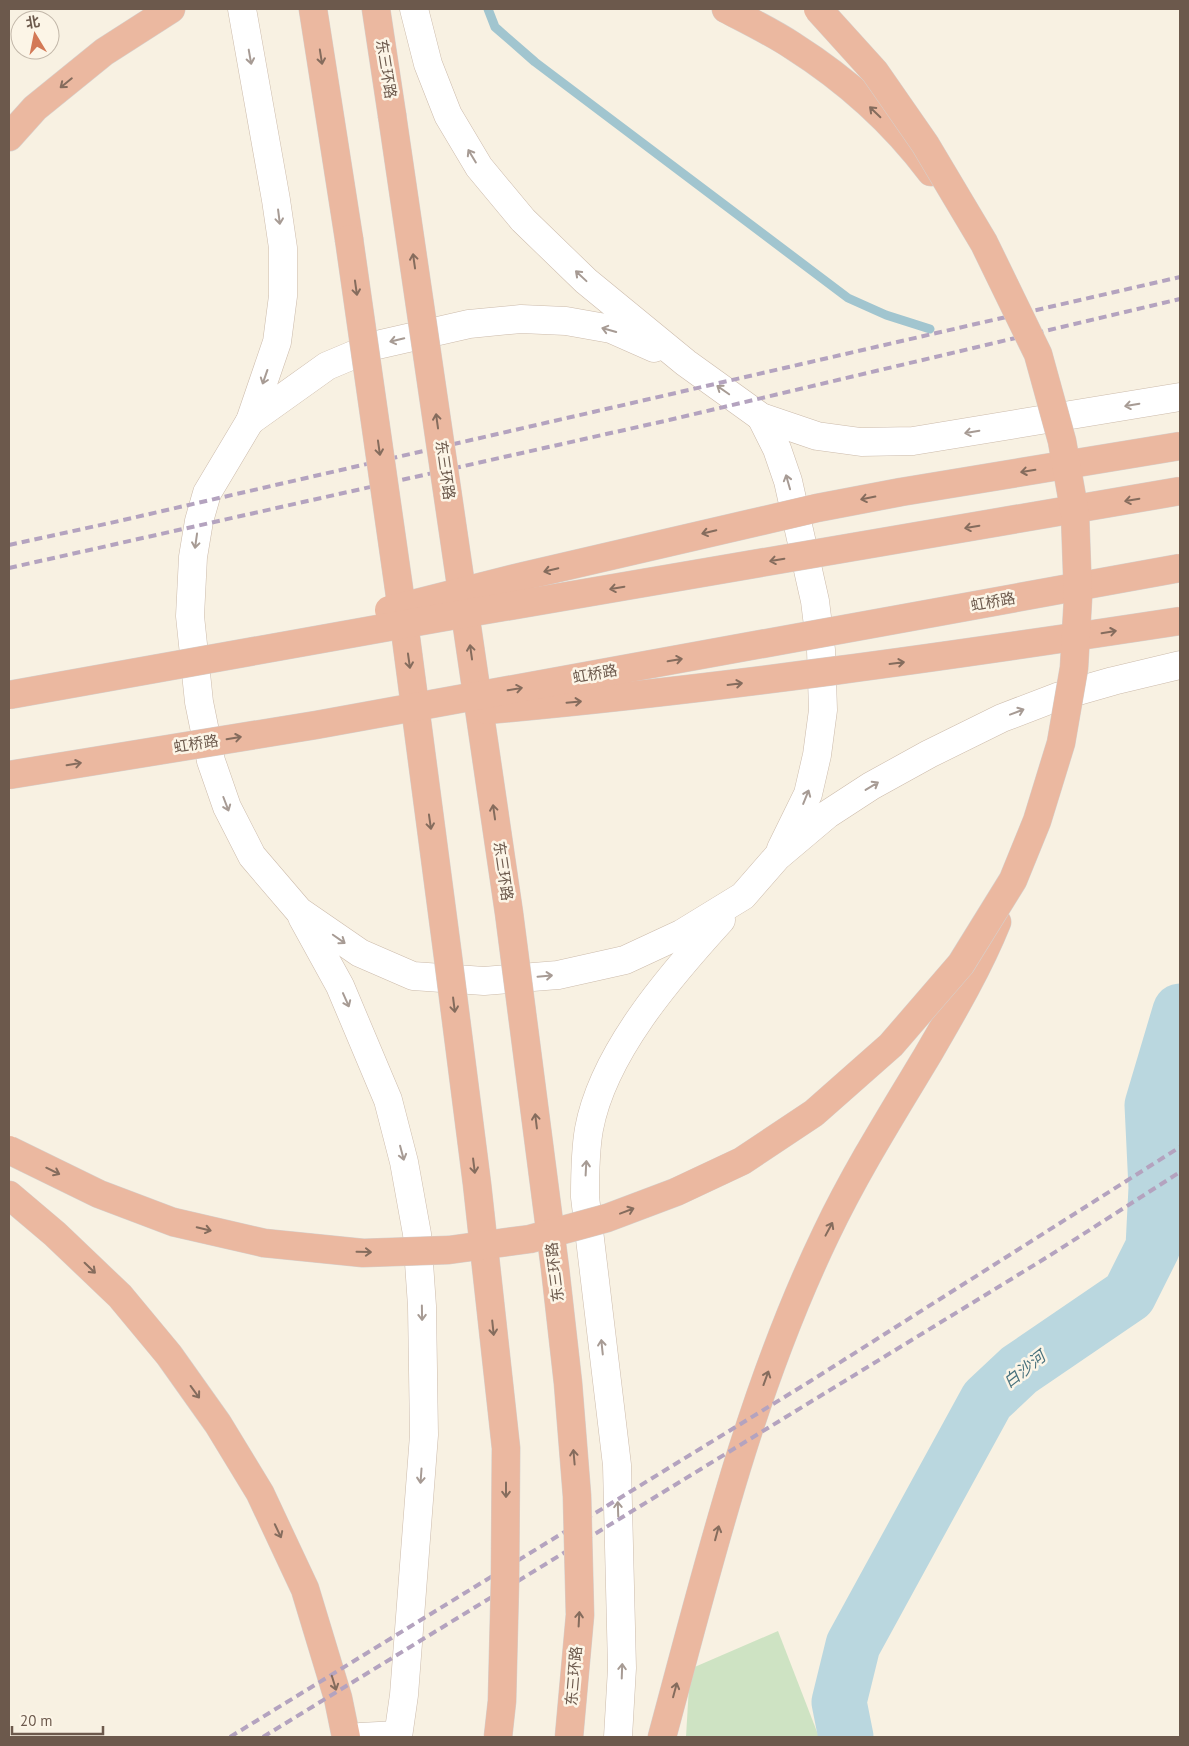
<svg xmlns="http://www.w3.org/2000/svg" width="1189" height="1746" font-family="'PT Sans','Noto Sans SC',sans-serif">
<style>
.green{fill:#cee3c3}
.lines{fill:none;stroke-linecap:round;stroke-linejoin:round}
.stream{stroke:#a1c5cf;stroke-width:9}
.river{stroke:#bad7df;stroke-width:55}
.street-casing{stroke:#c7b9ab;stroke-width:29}
.secondary-casing{stroke:#ccbbab;stroke-width:29}
.highway-casing{stroke:#d6d1cd;stroke-width:29}
.street{stroke:#fff;stroke-width:28}
.secondary{stroke:#fff;stroke-width:28}
.highway{stroke:#ebb8a0;stroke-width:28}
.rail{stroke:#b4a3bf;stroke-width:4;stroke-dasharray:8 5;stroke-linecap:butt}
.highway-bridge-casing{stroke:#d6d1cd;stroke-width:29;stroke-linecap:butt}
.highway-bridge{stroke:#ebb8a0;stroke-width:28}
.oneway{stroke:#a79b94}
.oneway2{stroke:#856c5d}
.labels{text-anchor:middle;stroke-width:5;stroke-linejoin:round;paint-order:stroke}
.street-label{font-size:15px;fill:#6c594c;stroke:#fcf5e7}
.water-label{font-size:16px;font-style:italic;fill:#49727d;stroke:#fcf5e7}
</style>
<rect width="100%" height="100%" fill="#f8f1e2"/>
<polygon class="green" points="778,1631 819,1737 686,1737 690,1669"/>
<g class="lines">
<polyline class="stream" points="488,9 495,27 535,62 848,298 886,315 930,329"/>
<polyline class="river" points="846,1737 839,1702 853,1645 987,1400 1019,1370 1129,1295 1153,1247 1156,1188 1152,1105 1180,1011"/>
<defs>
<polyline id="street" points="360,1737 398,1735"/>
<g id="secondary">
<polyline points="242,9 276,200 283,248 283,296 277,342 250,421 207,493 199,521 193,557 190,616 199,702 211,761 227,807 252,856 299,911 360,953 413,976 484,981 558,975 625,960 681,934 743,896 777,857 828,814 871,786 929,754 1002,718 1057,697 1113,681 1180,665"/>
<polyline points="414,9 428,64 448,115 479,167 523,220 586,281 686,363 761,417 817,436 861,442 913,441 1180,397"/>
<polyline points="761,417 777,449 788,481 815,601 821,650 823,710 817,755 808,794 781,849"/>
<polyline points="250,421 327,366 377,345 469,324 521,319 566,321 611,329 654,348"/>
<polyline points="302,917 340,986 388,1100 404,1162 417,1234 422,1306 424,1435 404,1695 398,1737"/>
<path d="M618,1737L622,1668L617,1465L585,1197C585,1175 585,1151 589,1129C603,1053 670,976 721,920"/>
</g>
<g id="highway">
<polyline points="313,9 349,239"/>
<polyline points="376,9 392,115"/>
<path d="M726,9C749,21 772,32 793,46C845,79 894,123 931,172"/>
<polyline points="9,137 35,108 104,52 171,9"/>
<polyline points="9,1195 55,1234 120,1296 169,1355 218,1424 260,1493 305,1589 338,1698 346,1737"/>
<path d="M662,1737C708,1567 749,1394 826,1234C855,1173 892,1114 927,1056C952,1013 978,969 997,922"/>
</g>
</defs>
<use href="#street" class="street-casing"/>
<use href="#secondary" class="secondary-casing"/>
<use href="#highway" class="highway-casing"/>
<use href="#street" class="street"/>
<use href="#secondary" class="secondary"/>
<use href="#highway" class="highway"/>
<g class="rail">
<polyline points="9,545 119,521 1180,277"/>
<polyline points="9,568 669,420 1180,299"/>
<polyline points="230,1737 809,1382 1180,1147"/>
<polyline points="263,1737 1049,1256 1180,1172"/>
</g>
<defs>
<g id="highway-bridge">
<polyline points="392,115 509,913 555,1268 568,1383 577,1496 580,1615 569,1737"/>
<polyline points="349,239 406,638 448,957 477,1184 506,1448 505,1581 502,1701 498,1737"/>
<polyline points="389,610 524,576 817,508 901,492 1180,446"/>
<polyline points="9,695 439,618 1180,491"/>
<path d="M487,710C719,689 950,656 1180,621"/>
<polyline points="9,775 316,725 1180,568"/>
<polyline points="9,1150 99,1194 173,1222 264,1243 363,1253 449,1250 530,1239 607,1218 676,1192 742,1161 814,1113 891,1045 961,964 1013,880 1037,821 1061,743 1074,668 1078,598 1075,514 1062,441 1038,354 984,243 925,144 875,72 818,9"/>
</g>
</defs>
<use href="#highway-bridge" class="highway-bridge-casing"/>
<use href="#highway-bridge" class="highway-bridge"/>
</g>
<defs><path id="oneway-shaft" d="M-6 0H5M1.5-3L5.5 0L1.5 3" fill="none" stroke-width="1.6" stroke-linecap="round" stroke-linejoin="round" transform="scale(1.25)"/></defs>
<g class="oneway">
<use href="#oneway-shaft" transform="translate(250 57) rotate(80)"/>
<use href="#oneway-shaft" transform="translate(472 156) rotate(-121)"/>
<use href="#oneway-shaft" transform="translate(279 217) rotate(83)"/>
<use href="#oneway-shaft" transform="translate(581 276) rotate(-137)"/>
<use href="#oneway-shaft" transform="translate(609 330) rotate(-164)"/>
<use href="#oneway-shaft" transform="translate(397 340) rotate(166)"/>
<use href="#oneway-shaft" transform="translate(265 377) rotate(109)"/>
<use href="#oneway-shaft" transform="translate(723 390) rotate(-145)"/>
<use href="#oneway-shaft" transform="translate(1132 405) rotate(170)"/>
<use href="#oneway-shaft" transform="translate(972 432) rotate(170)"/>
<use href="#oneway-shaft" transform="translate(788 482) rotate(-106)"/>
<use href="#oneway-shaft" transform="translate(196 541) rotate(98)"/>
<use href="#oneway-shaft" transform="translate(1017 712) rotate(-21)"/>
<use href="#oneway-shaft" transform="translate(872 786) rotate(-31)"/>
<use href="#oneway-shaft" transform="translate(806 797) rotate(-68)"/>
<use href="#oneway-shaft" transform="translate(226 804) rotate(69)"/>
<use href="#oneway-shaft" transform="translate(339 939) rotate(35)"/>
<use href="#oneway-shaft" transform="translate(545 976) rotate(-5)"/>
<use href="#oneway-shaft" transform="translate(346 1000) rotate(66)"/>
<use href="#oneway-shaft" transform="translate(402 1153) rotate(75)"/>
<use href="#oneway-shaft" transform="translate(586 1168) rotate(-87)"/>
<use href="#oneway-shaft" transform="translate(422 1313) rotate(89)"/>
<use href="#oneway-shaft" transform="translate(602 1347) rotate(-96)"/>
<use href="#oneway-shaft" transform="translate(421 1476) rotate(94)"/>
<use href="#oneway-shaft" transform="translate(618 1509) rotate(-92)"/>
<use href="#oneway-shaft" transform="translate(622 1671) rotate(-88)"/>
</g>
<g class="oneway2">
<use href="#oneway-shaft" transform="translate(321 57) rotate(81)"/>
<use href="#oneway-shaft" transform="translate(66 83) rotate(141)"/>
<use href="#oneway-shaft" transform="translate(875 112) rotate(-136)"/>
<use href="#oneway-shaft" transform="translate(414 261) rotate(-98)"/>
<use href="#oneway-shaft" transform="translate(356 288) rotate(82)"/>
<use href="#oneway-shaft" transform="translate(437 421) rotate(-98)"/>
<use href="#oneway-shaft" transform="translate(379 448) rotate(82)"/>
<use href="#oneway-shaft" transform="translate(1028 471) rotate(171)"/>
<use href="#oneway-shaft" transform="translate(868 498) rotate(169)"/>
<use href="#oneway-shaft" transform="translate(1132 500) rotate(170)"/>
<use href="#oneway-shaft" transform="translate(972 527) rotate(170)"/>
<use href="#oneway-shaft" transform="translate(709 532) rotate(167)"/>
<use href="#oneway-shaft" transform="translate(777 560) rotate(170)"/>
<use href="#oneway-shaft" transform="translate(551 570) rotate(167)"/>
<use href="#oneway-shaft" transform="translate(617 588) rotate(170)"/>
<use href="#oneway-shaft" transform="translate(1109 632) rotate(-9)"/>
<use href="#oneway-shaft" transform="translate(471 652) rotate(-98)"/>
<use href="#oneway-shaft" transform="translate(675 660) rotate(-10)"/>
<use href="#oneway-shaft" transform="translate(409 661) rotate(82)"/>
<use href="#oneway-shaft" transform="translate(897 663) rotate(-7)"/>
<use href="#oneway-shaft" transform="translate(735 684) rotate(-7)"/>
<use href="#oneway-shaft" transform="translate(515 689) rotate(-10)"/>
<use href="#oneway-shaft" transform="translate(574 702) rotate(-5)"/>
<use href="#oneway-shaft" transform="translate(234 738) rotate(-9)"/>
<use href="#oneway-shaft" transform="translate(74 764) rotate(-9)"/>
<use href="#oneway-shaft" transform="translate(494 812) rotate(-98)"/>
<use href="#oneway-shaft" transform="translate(430 822) rotate(82)"/>
<use href="#oneway-shaft" transform="translate(454 1005) rotate(83)"/>
<use href="#oneway-shaft" transform="translate(536 1121) rotate(-97)"/>
<use href="#oneway-shaft" transform="translate(474 1166) rotate(83)"/>
<use href="#oneway-shaft" transform="translate(53 1171) rotate(26)"/>
<use href="#oneway-shaft" transform="translate(627 1211) rotate(-21)"/>
<use href="#oneway-shaft" transform="translate(204 1229) rotate(13)"/>
<use href="#oneway-shaft" transform="translate(829 1229) rotate(-62)"/>
<use href="#oneway-shaft" transform="translate(364 1252) rotate(1)"/>
<use href="#oneway-shaft" transform="translate(90 1268) rotate(44)"/>
<use href="#oneway-shaft" transform="translate(493 1328) rotate(84)"/>
<use href="#oneway-shaft" transform="translate(766 1378) rotate(-70)"/>
<use href="#oneway-shaft" transform="translate(195 1392) rotate(54)"/>
<use href="#oneway-shaft" transform="translate(574 1457) rotate(-95)"/>
<use href="#oneway-shaft" transform="translate(506 1490) rotate(90)"/>
<use href="#oneway-shaft" transform="translate(278 1531) rotate(65)"/>
<use href="#oneway-shaft" transform="translate(717 1533) rotate(-75)"/>
<use href="#oneway-shaft" transform="translate(579 1619) rotate(-87)"/>
<use href="#oneway-shaft" transform="translate(334 1683) rotate(73)"/>
<use href="#oneway-shaft" transform="translate(675 1690) rotate(-75)"/>
</g>
<g class="labels">
<g class="street-label">
<text transform="translate(386 69) rotate(81)" y="5">东三环路</text>
<text transform="translate(445 470) rotate(82)" y="5">东三环路</text>
<text transform="translate(993 602) rotate(-10)" y="5">虹桥路</text>
<text transform="translate(595 674) rotate(-10)" y="5">虹桥路</text>
<text transform="translate(196 744) rotate(-9)" y="5">虹桥路</text>
<text transform="translate(503 871) rotate(82)" y="5">东三环路</text>
<text transform="translate(555 1272) rotate(-97)" y="5">东三环路</text>
<text transform="translate(574 1676) rotate(-85)" y="5">东三环路</text>
</g>
<g class="water-label">
<text transform="translate(1024 1369) rotate(-38)" y="6">白沙河</text>
</g>
</g>
<rect width="1189" height="1746" fill="none" stroke="#6c594c" stroke-width="20"/>
<g transform="translate(35 35) rotate(350)"><circle r="24" fill="#fcf5e7" stroke="#c2b7a9"/>
<path d="M0-4L9 19L0 12L-9 19Z" fill="#d37956"/>
<text y="-8" font-size="14" font-weight="bold" text-anchor="middle" fill="#6c594c">北</text>
</g>
<path d="M12 1726v8h91v-8" fill="none" stroke="#6c594c" stroke-width="2.5"/>
<text x="20" y="1726" font-size="15" fill="#6c594c" stroke="#fcf5e7" stroke-width="4" paint-order="stroke">20 m</text>
</svg>
